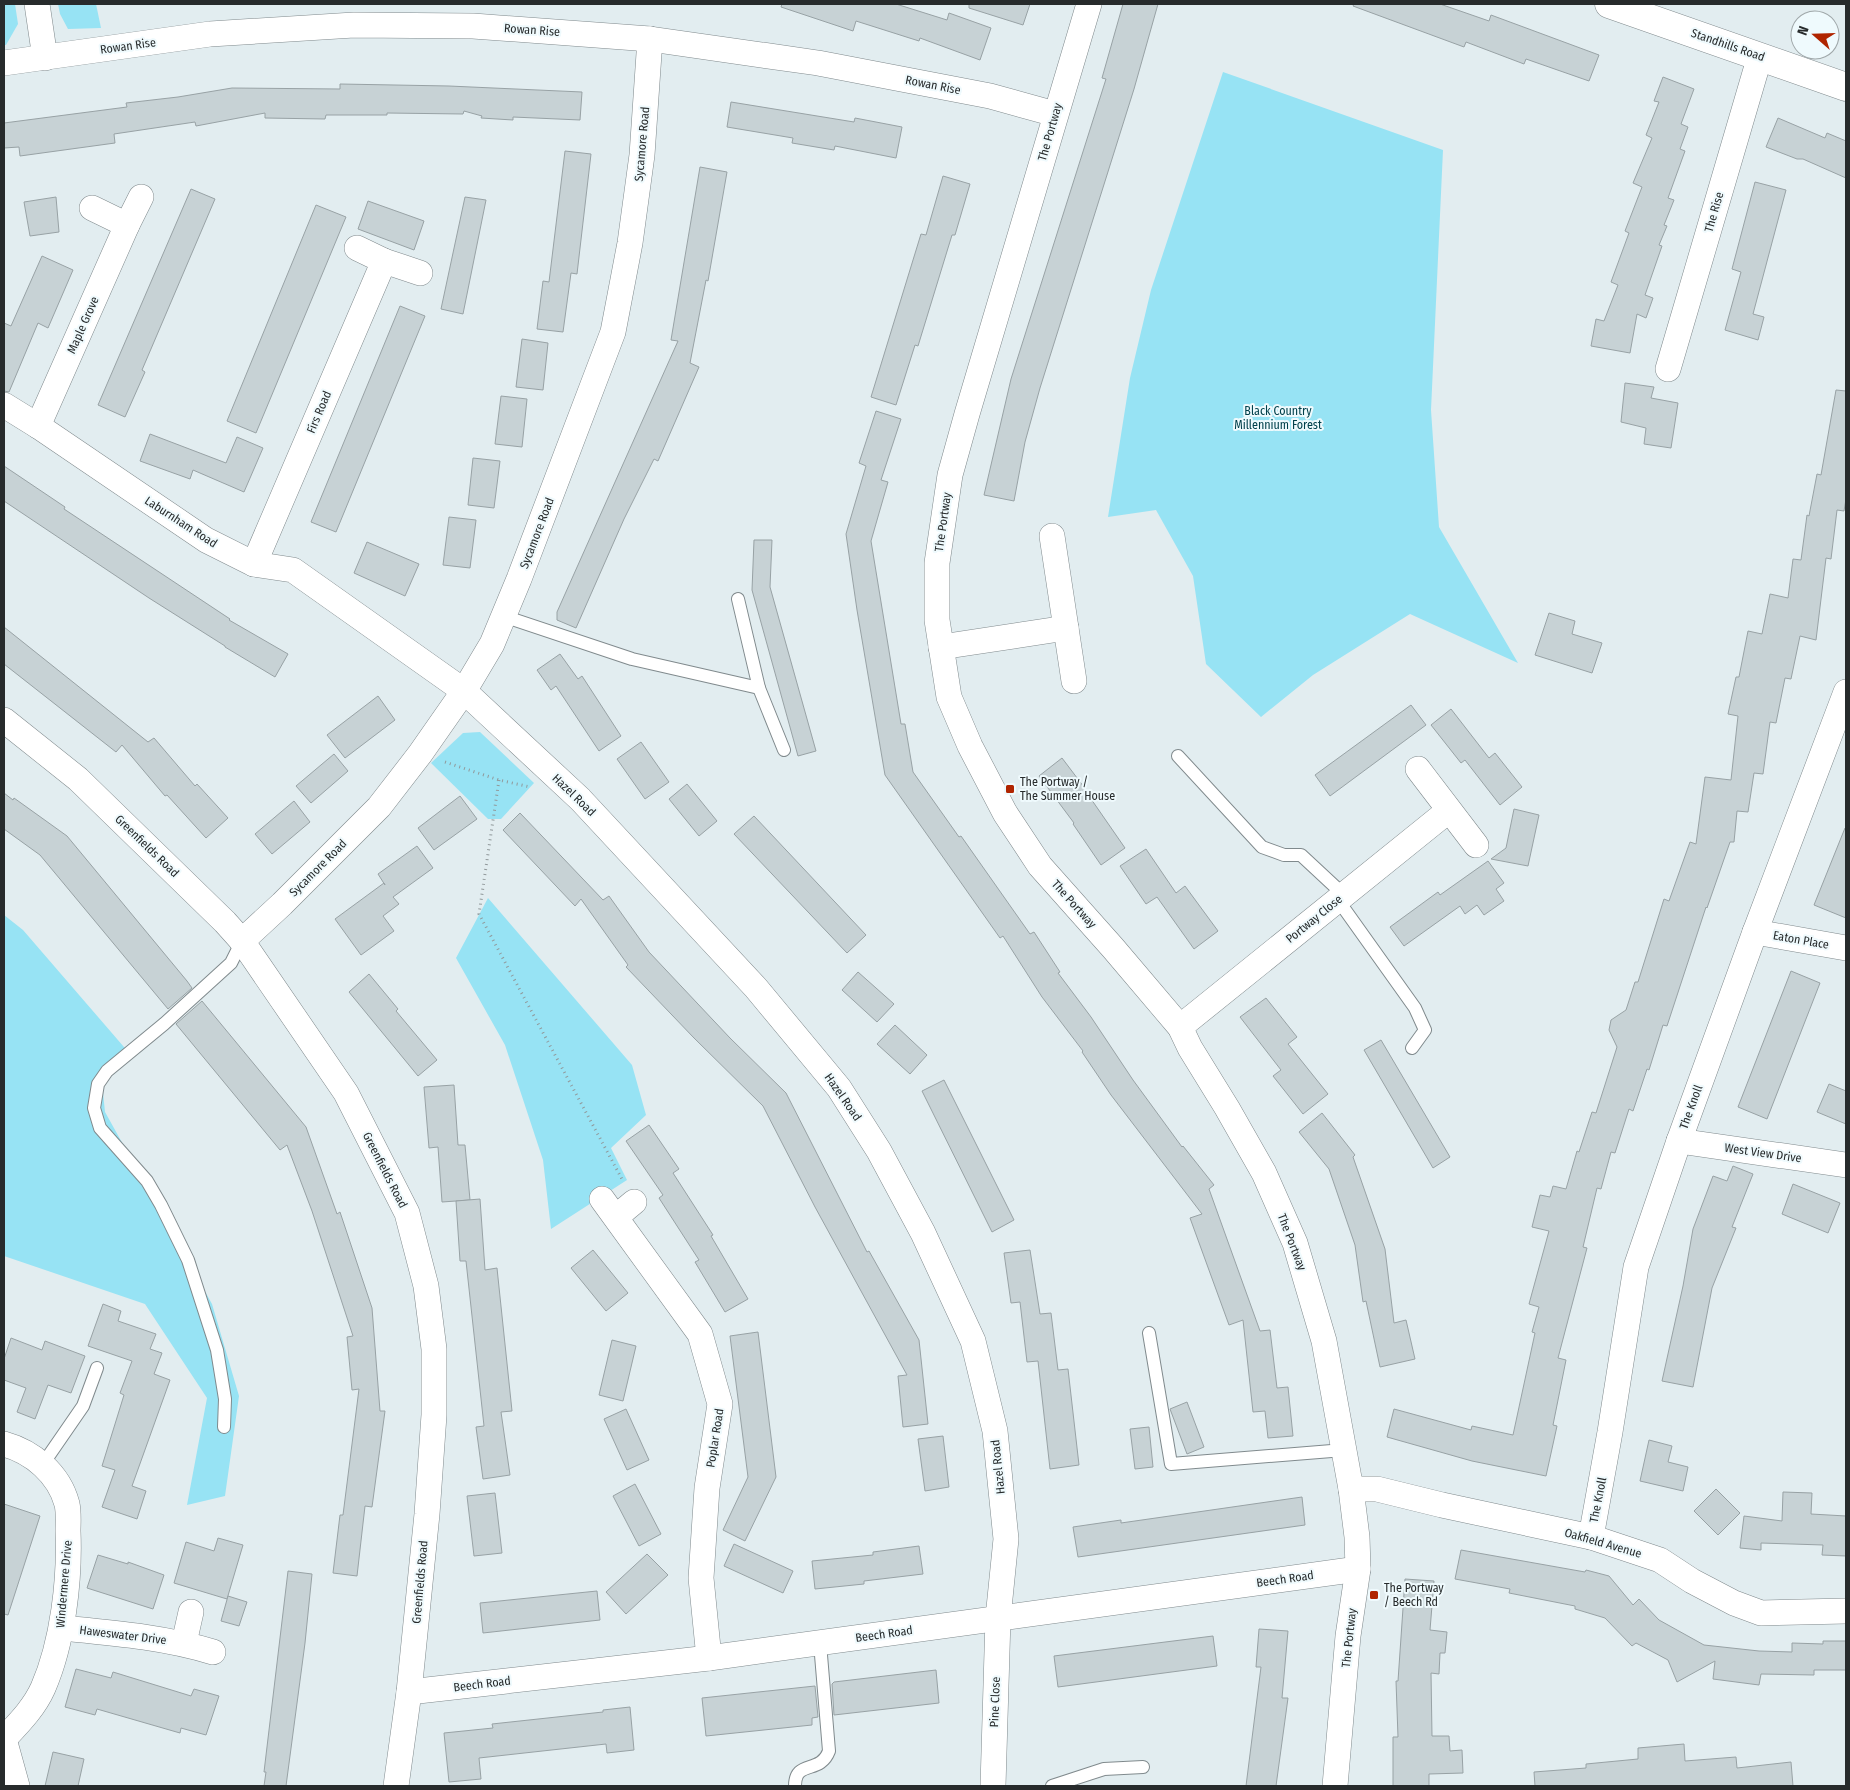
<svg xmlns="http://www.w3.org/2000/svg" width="1850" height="1790" font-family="'Fira Sans Condensed',sans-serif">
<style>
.green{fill:#97e3f4}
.building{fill:#c7d2d5;stroke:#98a2a5}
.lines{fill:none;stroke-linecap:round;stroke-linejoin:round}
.service-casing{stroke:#808a8d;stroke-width:14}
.minor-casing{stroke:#808a8d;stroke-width:26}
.tertiary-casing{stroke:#808a8d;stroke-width:29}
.path{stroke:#91999b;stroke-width:3;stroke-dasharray:1 4;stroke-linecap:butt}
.service{stroke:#fff;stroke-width:12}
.minor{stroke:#fff;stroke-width:25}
.tertiary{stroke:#fff;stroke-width:28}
.poi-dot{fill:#b02400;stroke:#effafd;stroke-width:2}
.labels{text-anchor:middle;stroke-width:4;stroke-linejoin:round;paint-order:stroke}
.street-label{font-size:12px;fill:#272b2c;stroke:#effafd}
.park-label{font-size:12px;fill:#00404b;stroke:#effafd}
.poi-label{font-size:12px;fill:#272b2c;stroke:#effafd;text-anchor:start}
</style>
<rect width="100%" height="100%" fill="#e2edf0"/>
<g class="green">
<polygon points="4,4 15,4 18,24 6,45 4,45"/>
<polygon points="58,4 96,4 101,28 68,29 60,14"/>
<polygon points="1223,72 1443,150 1431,410 1439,527 1518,663 1410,614 1313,675 1261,717 1206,664 1193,576 1156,510 1108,517 1130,378 1151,290"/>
<polygon points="480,732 534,783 501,819 488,819 431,763 463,733"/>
<polygon points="488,898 632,1065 646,1115 611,1148 627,1180 551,1229 543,1160 505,1045 456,958"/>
<polygon points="4,915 23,930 130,1054 102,1083 105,1112 212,1304 239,1396 225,1496 187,1505 207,1398 145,1304 4,1256"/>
</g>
<g class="building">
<polygon points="782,4 896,4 947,20 949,13 991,28 980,60 920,38 919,41 856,21 853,31 781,7"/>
<polygon points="969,4 1030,4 1023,25 969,8"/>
<polygon points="1123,4 1158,4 1134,89 1040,388 1025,442 1014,501 984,495 1011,379 1106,79 1102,78"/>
<polygon points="1354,4 1440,4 1489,21 1491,15 1599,55 1589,81 1526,59 1524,64 1466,42 1464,47 1353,6"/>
<polygon points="1663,77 1694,89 1681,124 1688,127 1680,149 1685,151 1668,198 1674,200 1664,225 1667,226 1659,245 1662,246 1645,295 1653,298 1646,318 1637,314 1630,353 1591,346 1596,319 1604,321 1618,285 1611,282 1629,233 1625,231 1642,187 1633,183 1652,138 1646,135 1659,102 1654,101"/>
<polygon points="340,84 449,86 582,92 580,120 513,117 513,120 481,118 482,116 464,111 463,114 387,113 387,115 326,115 325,119 265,118 265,113 196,126 195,122 114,134 115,143 20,156 19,147 4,148 4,123 127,107 126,103 178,97 232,88 340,89"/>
<polygon points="731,102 854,122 855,118 902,127 896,158 835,146 834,150 792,143 793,138 727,127"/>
<polygon points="1778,118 1825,138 1827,133 1846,141 1846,178 1803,159 1797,159 1766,147"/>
<polygon points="565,151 591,154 577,274 571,273 563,332 537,329 543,281 549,282"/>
<polygon points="700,167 727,172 708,281 706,280 690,363 699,367 658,461 654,459 624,519 576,628 557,620 557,612 678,341 671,340"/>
<polygon points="943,176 970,184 955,235 952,235 918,346 915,345 896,405 871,397 921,234 926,235"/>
<polygon points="1755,182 1786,190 1753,314 1764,317 1758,340 1725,330 1741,272 1732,269"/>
<polygon points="191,189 215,199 142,370 145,372 125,417 98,405"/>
<polygon points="56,197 59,232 30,236 24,202"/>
<polygon points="465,197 486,200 463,314 441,309"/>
<polygon points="368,201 424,221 414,250 358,229"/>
<polygon points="316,205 346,217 256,433 227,421"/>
<polygon points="42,256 73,270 48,328 38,323 9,392 4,391 4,323 11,326"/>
<polygon points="400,306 425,316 336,532 311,522"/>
<polygon points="522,339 548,343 543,390 516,387"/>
<polygon points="1625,383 1654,387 1651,398 1678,403 1671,448 1644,444 1646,428 1621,422"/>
<polygon points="1836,390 1846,391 1846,499 1844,511 1837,510 1831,559 1826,558 1816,640 1800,636 1791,679 1785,678 1776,723 1770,722 1763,774 1754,773 1748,812 1737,811 1734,842 1730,842 1707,908 1706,907 1667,1026 1663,1025 1649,1070 1647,1069 1633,1111 1629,1109 1615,1153 1611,1152 1601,1189 1597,1188 1583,1247 1587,1248 1558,1358 1566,1360 1553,1425 1557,1426 1546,1476 1472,1461 1387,1437 1394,1409 1471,1430 1472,1426 1513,1435 1535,1333 1532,1332 1539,1307 1529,1304 1549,1231 1532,1227 1540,1195 1550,1197 1553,1186 1566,1189 1577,1151 1579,1152 1592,1112 1596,1113 1617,1047 1609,1030 1611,1020 1626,1010 1635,982 1638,982 1664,899 1669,901 1690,842 1696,844 1705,777 1731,780 1738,716 1728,714 1736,677 1739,677 1748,631 1762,634 1770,594 1788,598 1793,559 1801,560 1807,515 1809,516 1817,474 1821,475"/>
<polygon points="501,396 527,399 522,447 495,444"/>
<polygon points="876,411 901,419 881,480 888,482 871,541 901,724 905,724 913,772 959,837 961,836 1030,934 1034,932 1060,972 1058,973 1091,1017 1133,1080 1182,1147 1183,1146 1214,1185 1209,1189 1260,1331 1270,1330 1277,1388 1288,1387 1293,1436 1268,1438 1265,1411 1253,1412 1243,1320 1229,1325 1190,1218 1202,1214 1111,1095 1082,1052 1083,1051 1042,997 1003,936 1000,938 885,775 857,610 846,534 866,466 859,463"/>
<polygon points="150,434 226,463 237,437 263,448 244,492 193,470 190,479 140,461"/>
<polygon points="473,458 500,461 494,508 468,505"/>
<polygon points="4,466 65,507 64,509 230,619 229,620 288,654 275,677 225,647 225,646 149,598 4,501"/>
<polygon points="449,517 476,520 470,568 443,565"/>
<polygon points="754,540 772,540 770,587 816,751 798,756 752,590"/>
<polygon points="367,542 419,564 405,596 354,573"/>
<polygon points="1549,613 1575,621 1572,634 1602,643 1592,673 1535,655"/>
<polygon points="4,627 148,742 154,738 195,786 197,784 228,818 206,838 167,795 165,796 122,745 116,752 4,664"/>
<polygon points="560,654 578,679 582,676 621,736 599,751 556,686 551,690 537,670"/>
<polygon points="378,696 395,720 345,758 327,735"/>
<polygon points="1411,705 1426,725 1330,796 1315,775"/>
<polygon points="1451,709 1489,758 1495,753 1522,787 1500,805 1465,760 1461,763 1431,725"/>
<polygon points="641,742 669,782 645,799 617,759"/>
<polygon points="334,754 348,771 311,803 296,786"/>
<polygon points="1062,758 1090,795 1089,796 1125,848 1101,865 1073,824 1074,823 1039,776"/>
<polygon points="687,784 717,821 699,836 669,799"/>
<polygon points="4,793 13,800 14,798 67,836 187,981 192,988 168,1009 40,855 4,829"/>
<polygon points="460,796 477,819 434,850 418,828"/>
<polygon points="294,801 310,822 272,854 255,834"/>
<polygon points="1514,809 1539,815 1528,866 1491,859 1506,848"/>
<polygon points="520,813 603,900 609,896 649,952 730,1038 786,1093 867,1252 869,1251 919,1340 928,1424 903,1427 898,1376 907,1375 815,1207 763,1106 694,1038 626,967 628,965 581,899 575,906 503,830"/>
<polygon points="754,816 866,935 847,953 734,834"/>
<polygon points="1845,828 1846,829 1846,918 1814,905"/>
<polygon points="417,846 433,868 393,897 399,904 383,916 394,931 361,955 335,919 384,883 385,885 378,874"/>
<polygon points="1146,849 1176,893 1185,886 1218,931 1194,949 1157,897 1146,904 1120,866"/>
<polygon points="1488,861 1504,883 1496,889 1504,901 1484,915 1477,905 1465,914 1460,906 1404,946 1390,927 1438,892 1440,895"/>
<polygon points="1791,971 1820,983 1767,1119 1738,1107"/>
<polygon points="858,972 894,1004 877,1022 842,990"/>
<polygon points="369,974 398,1009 396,1011 437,1060 418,1076 349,992"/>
<polygon points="1266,998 1297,1037 1288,1044 1328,1094 1303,1114 1273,1076 1281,1070 1240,1017"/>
<polygon points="202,1001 306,1127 337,1214 340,1212 372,1308 380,1411 385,1411 372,1507 365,1506 357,1576 333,1573 340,1515 343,1515 359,1389 352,1390 347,1337 353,1336 312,1211 287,1145 280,1150 176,1024"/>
<polygon points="895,1025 927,1055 910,1074 877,1044"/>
<polygon points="1381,1040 1450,1157 1433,1168 1364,1050"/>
<polygon points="944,1080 1014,1220 992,1232 922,1091"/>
<polygon points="1829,1084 1846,1091 1846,1124 1817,1112"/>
<polygon points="454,1085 458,1145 465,1145 470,1200 442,1202 438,1147 429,1148 424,1087"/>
<polygon points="1322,1113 1355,1155 1353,1157 1385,1249 1394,1323 1406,1320 1415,1359 1380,1367 1366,1301 1363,1302 1355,1245 1329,1169 1299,1132"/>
<polygon points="649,1125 679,1169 673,1173 713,1235 711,1236 748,1299 725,1312 695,1262 699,1260 659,1198 663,1195 626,1141"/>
<polygon points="1733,1166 1753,1174 1732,1227 1736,1228 1712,1288 1693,1387 1662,1381 1683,1286 1693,1229 1713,1176 1727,1181"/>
<polygon points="1793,1184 1840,1203 1828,1233 1782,1214"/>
<polygon points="480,1199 485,1270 497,1268 512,1411 501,1412 510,1475 483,1479 476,1427 484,1426 466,1261 460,1261 456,1201"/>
<polygon points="593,1250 628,1293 606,1311 571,1268"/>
<polygon points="1030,1250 1040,1314 1051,1313 1058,1370 1068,1369 1079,1465 1050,1469 1038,1361 1027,1362 1020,1302 1011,1303 1004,1253"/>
<polygon points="103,1304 121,1311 118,1321 156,1334 150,1349 162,1353 154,1374 170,1380 132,1486 146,1491 137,1519 102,1507 115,1470 102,1466 124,1395 120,1393 132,1361 88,1346"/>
<polygon points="758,1332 776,1477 745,1541 723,1530 748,1477 730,1336"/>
<polygon points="11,1338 42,1350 45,1341 85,1356 71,1393 48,1385 35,1419 17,1412 26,1388 4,1380 4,1359"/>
<polygon points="612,1340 636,1346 623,1401 599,1395"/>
<polygon points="1187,1402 1204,1447 1187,1454 1170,1409"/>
<polygon points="626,1409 649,1460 627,1470 604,1419"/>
<polygon points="1149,1427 1153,1467 1135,1469 1130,1429"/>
<polygon points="943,1436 949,1487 925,1491 918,1439"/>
<polygon points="1649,1440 1672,1446 1668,1462 1688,1467 1683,1491 1640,1481"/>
<polygon points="635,1484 661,1534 639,1546 613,1496"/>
<polygon points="1716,1489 1740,1513 1718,1535 1694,1511"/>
<polygon points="1783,1492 1812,1493 1811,1514 1846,1516 1846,1556 1822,1555 1823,1545 1761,1543 1761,1550 1740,1548 1744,1516 1782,1521"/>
<polygon points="495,1493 502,1553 474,1556 467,1496"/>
<polygon points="1302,1497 1305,1525 1078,1557 1073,1527 1121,1520 1121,1523"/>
<polygon points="4,1504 40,1516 8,1615 4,1614"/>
<polygon points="218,1538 243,1545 227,1599 174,1583 186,1542 214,1551"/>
<polygon points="734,1544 793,1571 783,1593 724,1566"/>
<polygon points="919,1546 923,1574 864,1581 864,1584 815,1589 812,1561 873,1555 873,1552"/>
<polygon points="1461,1550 1585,1572 1586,1570 1609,1576 1633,1605 1639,1599 1659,1620 1704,1645 1759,1651 1792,1652 1792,1643 1823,1644 1823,1641 1846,1641 1846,1670 1814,1670 1814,1675 1761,1674 1759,1685 1713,1679 1715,1661 1677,1682 1668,1660 1636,1643 1632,1646 1605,1618 1575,1609 1575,1606 1509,1593 1510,1589 1455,1579"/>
<polygon points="647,1554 668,1575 626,1614 606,1592"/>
<polygon points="98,1555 128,1564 128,1562 164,1575 153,1609 87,1588"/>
<polygon points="288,1571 312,1574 305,1643 286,1786 264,1786 266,1772 264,1772"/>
<polygon points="1405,1579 1434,1581 1430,1630 1447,1632 1445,1653 1440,1653 1439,1674 1431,1673 1432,1736 1449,1736 1450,1751 1462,1750 1463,1773 1429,1774 1429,1786 1393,1786 1393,1737 1398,1737 1396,1681 1398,1681"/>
<polygon points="597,1591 600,1620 483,1633 480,1603"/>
<polygon points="228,1596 247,1602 239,1626 221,1621"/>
<polygon points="1259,1629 1288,1631 1282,1698 1288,1698 1276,1786 1246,1786 1261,1667 1256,1667"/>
<polygon points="1213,1636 1217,1666 1058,1687 1054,1656"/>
<polygon points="76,1669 111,1678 113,1672 191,1696 194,1689 219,1696 206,1735 181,1728 180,1733 97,1709 95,1715 65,1707"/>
<polygon points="936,1670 939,1703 834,1715 832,1684 834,1682"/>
<polygon points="815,1686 818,1717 812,1718 812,1725 706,1736 702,1698"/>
<polygon points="630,1707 634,1750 607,1753 606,1744 479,1758 481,1779 449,1782 444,1733 493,1728 492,1724 603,1712 603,1710"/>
<polygon points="1684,1744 1685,1761 1736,1757 1737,1768 1791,1762 1793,1786 1535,1786 1534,1772 1586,1768 1586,1764 1638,1759 1638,1748"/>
<polygon points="53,1752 84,1759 78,1786 45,1786"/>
</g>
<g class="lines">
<defs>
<g id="service">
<polyline points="738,599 759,688 784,750"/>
<polyline points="503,616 632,659 759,688"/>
<polyline points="1178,756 1262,847 1284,855 1301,855 1344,895"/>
<polyline points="1338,900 1415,1008 1425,1030 1412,1048"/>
<polyline points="1149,1333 1171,1464 1344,1450"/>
<polyline points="224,1427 225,1399 217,1350 188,1260 161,1205 147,1181 100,1128 94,1108 98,1084 107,1071 164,1024 231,963 242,941"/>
<polyline points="43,1464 83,1406 97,1368"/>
<path d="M795,1786C795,1759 820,1775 829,1751L820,1643"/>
<polyline points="1052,1786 1104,1769 1143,1767"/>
</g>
<g id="minor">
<polyline points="37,4 45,58"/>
<polyline points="1089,4 967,414 950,475 937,563 937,620 949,697 970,746 1005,813 1040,866 1113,948 1180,1027 1190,1048 1227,1108 1264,1173 1295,1243 1324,1341 1351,1489 1357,1537 1358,1569 1348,1636 1335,1786"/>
<polyline points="4,63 210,34 354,25 473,26 650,39 818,63 990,96 1055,114"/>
<polyline points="92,208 127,225"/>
<polyline points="357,248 384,261 420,273"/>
<polyline points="1668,369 1760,56"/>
<polyline points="4,405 38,426 206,540 254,564 293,570 464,691 580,799 756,988 839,1088 879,1151 923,1233 973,1341 995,1431 1006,1539 998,1618 993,1786"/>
<polyline points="38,426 127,225 141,197"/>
<polyline points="1052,536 1074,681"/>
<polyline points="254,564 384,261"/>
<polyline points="941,647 1066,628"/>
<polyline points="4,720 78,779 225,922 242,941 346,1093 407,1213 426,1286 434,1349 434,1415 427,1514 409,1692 396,1786"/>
<polyline points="1418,769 1476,845"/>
<polyline points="1755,932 1846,948"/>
<polyline points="242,941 282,904 379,807 420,754 464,691 492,644 519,579 613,332 630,243 642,155 650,39"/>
<polyline points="1180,1027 1448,811"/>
<polyline points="1679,1141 1846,1165"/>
<polyline points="602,1199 700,1334 720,1404 707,1488 701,1578 709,1658"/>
<polyline points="616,1217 634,1202"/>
<path d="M4,1444C33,1452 59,1474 67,1504C69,1513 68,1523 68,1531C70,1580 63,1642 43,1688C34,1708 19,1723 4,1739"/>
<polyline points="1351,1489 1377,1489 1442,1505 1591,1537 1660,1560 1692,1581 1734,1603 1761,1613 1846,1611"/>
<polyline points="1591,1537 1610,1432 1636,1267 1679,1141 1755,932 1846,692"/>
<path d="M62,1628C113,1633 164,1637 213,1652"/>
<polyline points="184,1643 191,1612"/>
<polyline points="409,1692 709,1658 1358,1569"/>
<polyline points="4,1739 17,1786"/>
</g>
<polyline id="tertiary" points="1609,4 1846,87"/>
</defs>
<use href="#service" class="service-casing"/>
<use href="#minor" class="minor-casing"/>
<use href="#tertiary" class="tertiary-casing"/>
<g class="path">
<polyline points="445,762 499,780 530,787"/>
<polyline points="499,780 479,914 623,1181"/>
</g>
<use href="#service" class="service"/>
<use href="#minor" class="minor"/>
<use href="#tertiary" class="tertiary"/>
</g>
<g class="poi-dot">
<rect x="1005" y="784" width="10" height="10" rx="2.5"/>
<rect x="1369" y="1590" width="10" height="10" rx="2.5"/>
</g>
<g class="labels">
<g class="street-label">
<text transform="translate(532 30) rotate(4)" y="4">Rowan Rise</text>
<text transform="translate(1728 45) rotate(19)" y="4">Standhills Road</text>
<text transform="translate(128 46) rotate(-8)" y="4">Rowan Rise</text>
<text transform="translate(933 85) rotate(11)" y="4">Rowan Rise</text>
<text transform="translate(1050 132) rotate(-74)" y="4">The Portway</text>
<text transform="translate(642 144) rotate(-85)" y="4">Sycamore Road</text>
<text transform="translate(1714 212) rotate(-74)" y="4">The Rise</text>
<text transform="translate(83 325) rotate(-66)" y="4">Maple Grove</text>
<text transform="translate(319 412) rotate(-67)" y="4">Firs Road</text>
<text transform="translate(181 522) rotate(33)" y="4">Laburnham Road</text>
<text transform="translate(943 522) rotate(-82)" y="4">The Portway</text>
<text transform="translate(537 533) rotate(-69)" y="4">Sycamore Road</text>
<text transform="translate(574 795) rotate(44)" y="4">Hazel Road</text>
<text transform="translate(147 846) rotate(44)" y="4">Greenfields Road</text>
<text transform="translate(318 868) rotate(-45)" y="4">Sycamore Road</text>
<text transform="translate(1074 904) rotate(48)" y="4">The Portway</text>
<text transform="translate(1314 919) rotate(-39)" y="4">Portway Close</text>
<text transform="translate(1801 940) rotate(10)" y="4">Eaton Place</text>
<text transform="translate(843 1097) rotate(55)" y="4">Hazel Road</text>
<text transform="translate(1691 1107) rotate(-70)" y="4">The Knoll</text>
<text transform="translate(1763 1153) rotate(8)" y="4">West View Drive</text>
<text transform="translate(385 1170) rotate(63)" y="4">Greenfields Road</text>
<text transform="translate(1292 1242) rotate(69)" y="4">The Portway</text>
<text transform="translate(715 1438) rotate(-81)" y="4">Poplar Road</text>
<text transform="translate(998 1467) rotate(-96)" y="4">Hazel Road</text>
<text transform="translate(1598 1500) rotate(-79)" y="4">The Knoll</text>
<text transform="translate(1603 1543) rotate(16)" y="4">Oakfield Avenue</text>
<text transform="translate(1285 1579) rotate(-8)" y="4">Beech Road</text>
<text transform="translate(420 1582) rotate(-85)" y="4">Greenfields Road</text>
<text transform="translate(64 1584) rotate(-85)" y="4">Windermere Drive</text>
<text transform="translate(884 1634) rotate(-8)" y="4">Beech Road</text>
<text transform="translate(123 1635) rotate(7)" y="4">Haweswater Drive</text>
<text transform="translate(1349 1638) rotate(-84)" y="4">The Portway</text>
<text transform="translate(482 1684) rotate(-7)" y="4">Beech Road</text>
<text transform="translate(995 1702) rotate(-88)" y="4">Pine Close</text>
</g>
<g class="park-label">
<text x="1278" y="415">Black Country<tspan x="1278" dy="14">Millennium Forest</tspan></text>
</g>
<g class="poi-label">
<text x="1020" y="786">The Portway /<tspan x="1020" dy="14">The Summer House</tspan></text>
<text x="1384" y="1592">The Portway<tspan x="1384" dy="14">/ Beech Rd</tspan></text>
</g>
</g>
<rect width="1850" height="1790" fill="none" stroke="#272b2c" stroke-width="10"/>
<g transform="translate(1815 35) rotate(290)"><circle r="24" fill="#effafd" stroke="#9fa7a9"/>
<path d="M0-4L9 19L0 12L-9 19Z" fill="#b02400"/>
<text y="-8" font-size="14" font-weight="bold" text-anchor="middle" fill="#272b2c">N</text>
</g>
</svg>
